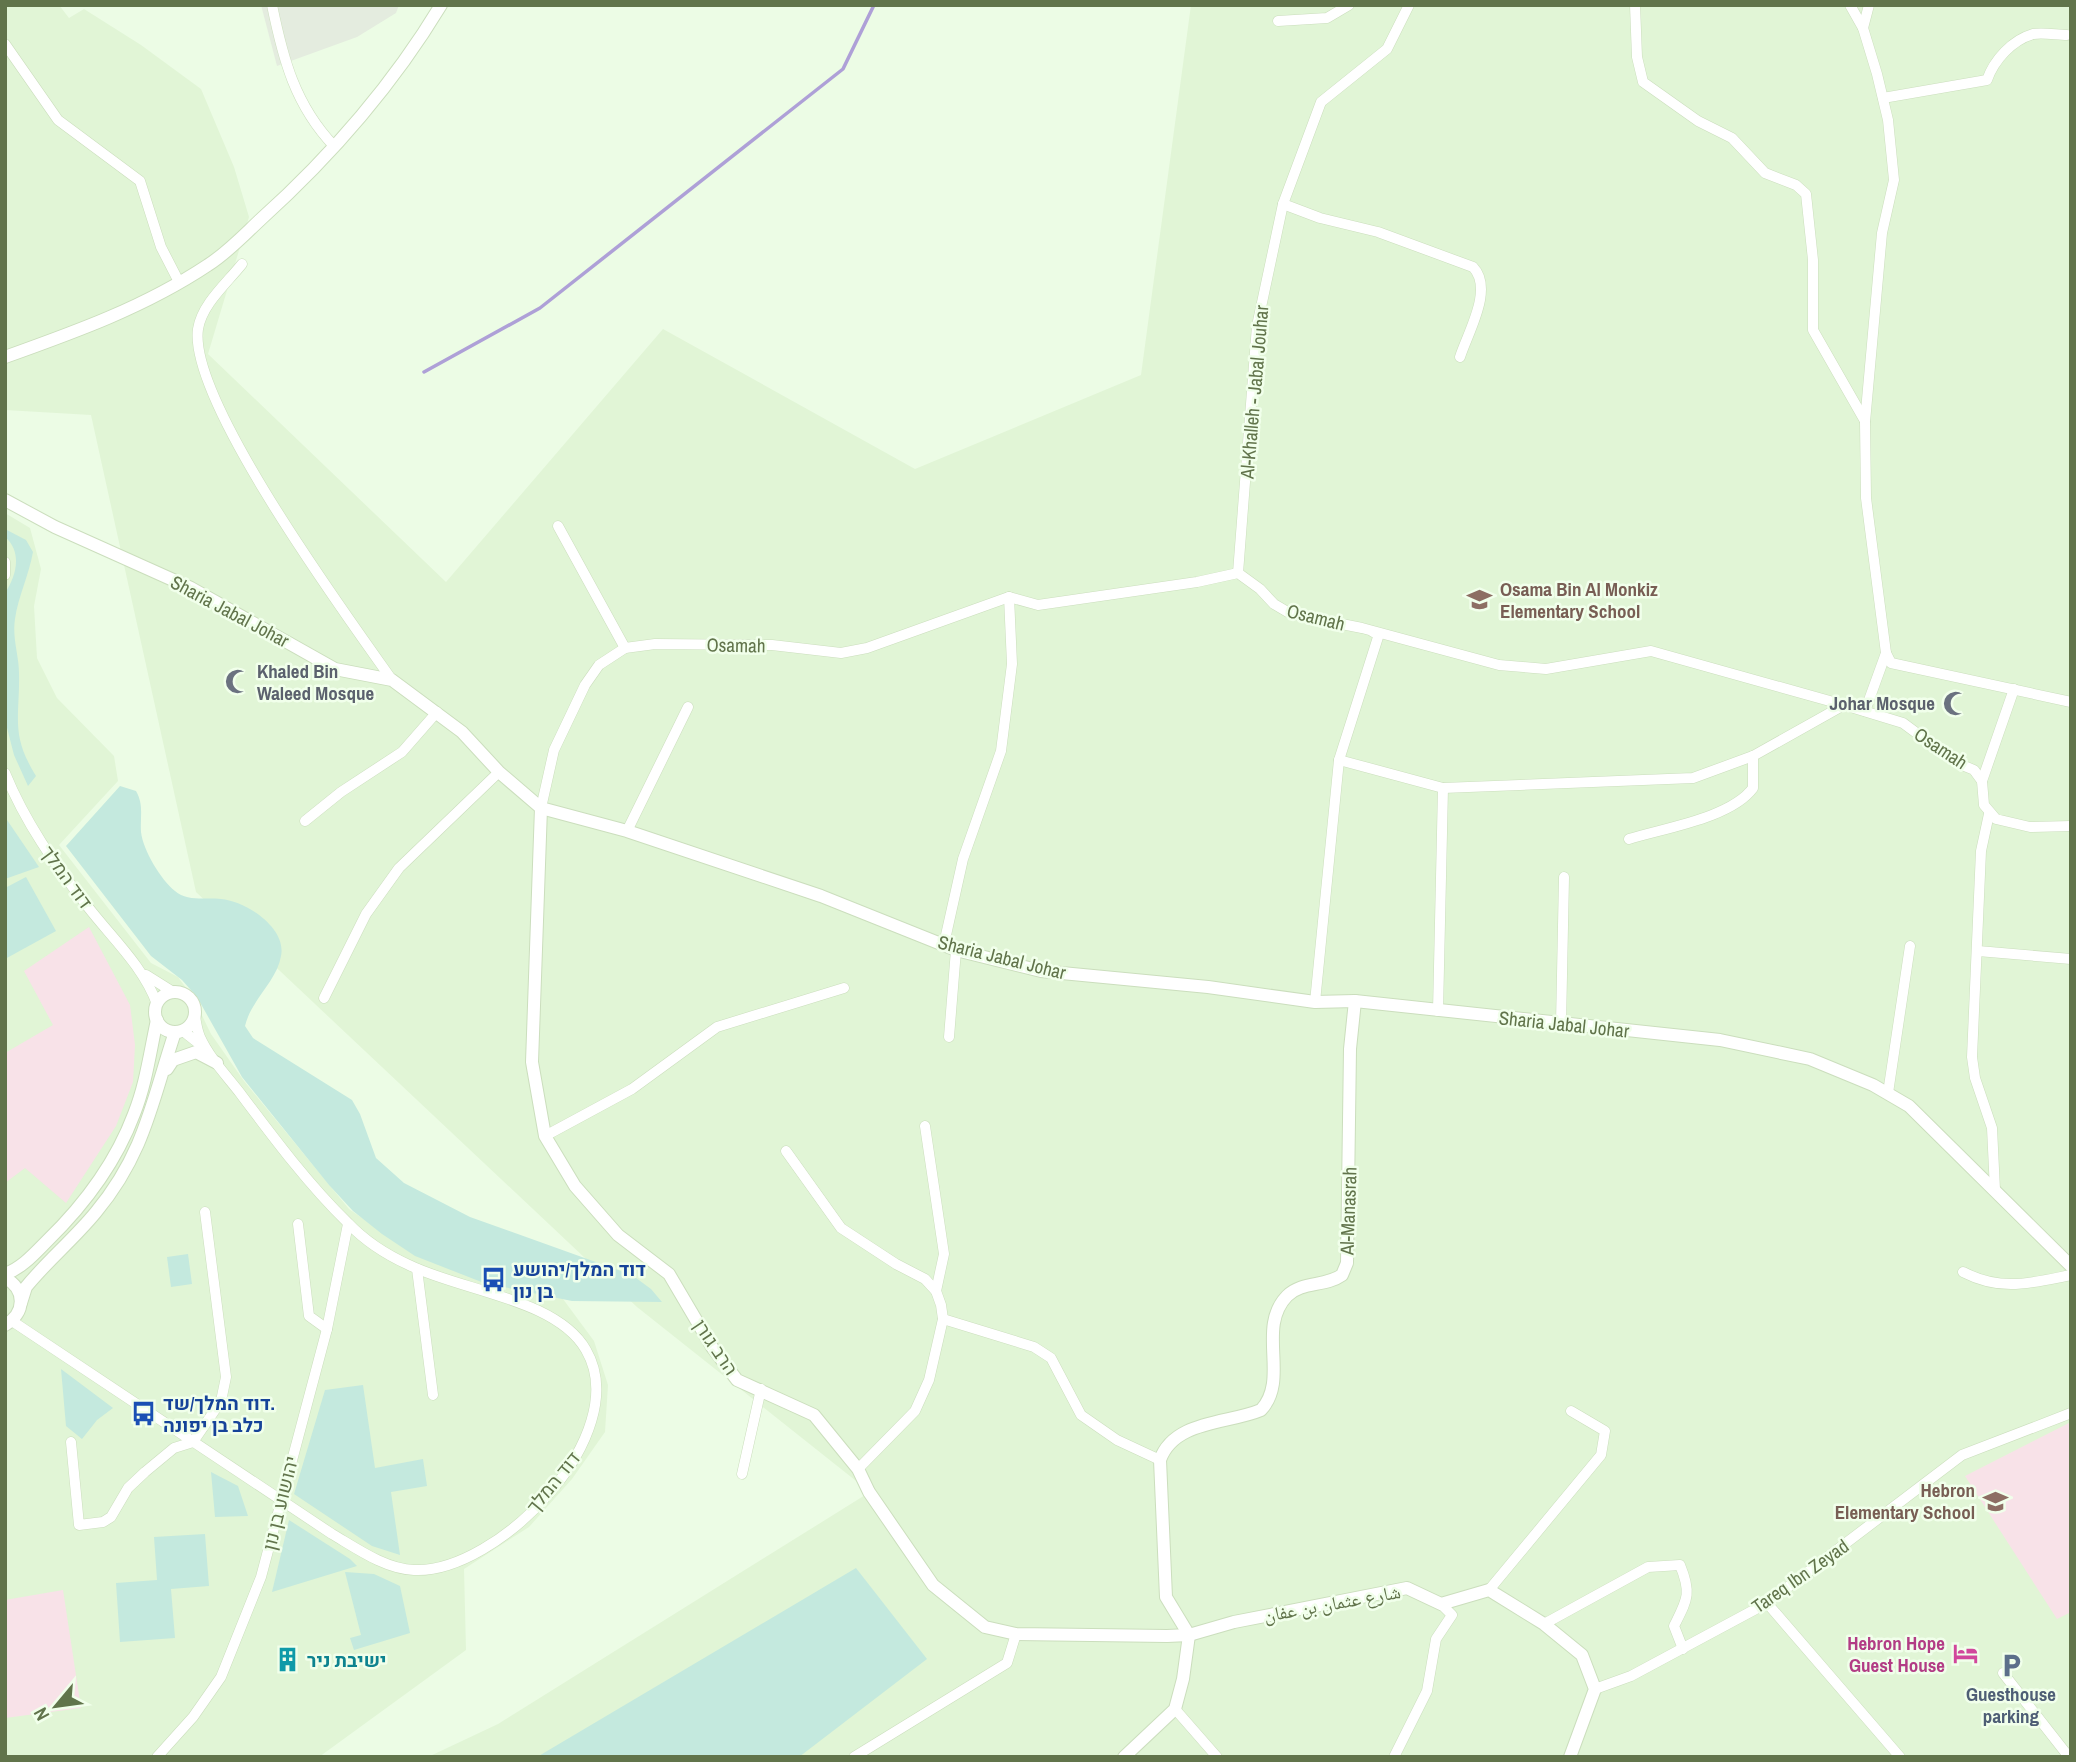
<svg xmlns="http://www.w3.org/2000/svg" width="2076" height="1762" font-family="'Archivo Narrow','Noto Naskh Arabic',Heebo,sans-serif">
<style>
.residential{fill:#e1f5d6}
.industrial{fill:#e4ecdf}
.education{fill:#f8e2e8}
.green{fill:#c4e9de}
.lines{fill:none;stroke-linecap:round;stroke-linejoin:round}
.stream{stroke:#aea0d7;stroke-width:3.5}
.minor-casing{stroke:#cbdebd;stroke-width:11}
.tertiary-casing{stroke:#cbdebd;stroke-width:14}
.minor{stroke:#fff;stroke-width:10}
.tertiary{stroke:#fff;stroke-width:12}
.labels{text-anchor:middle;stroke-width:5;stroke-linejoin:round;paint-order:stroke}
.street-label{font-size:19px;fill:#61744b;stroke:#f1ffeb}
.education-label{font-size:19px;font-weight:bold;fill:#785e54;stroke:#f1ffeb;text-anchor:start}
.worship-label{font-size:19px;font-weight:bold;fill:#5b616d;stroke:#f1ffeb;text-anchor:start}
.transit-label{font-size:19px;font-weight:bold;fill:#164399;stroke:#f1ffeb;text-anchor:start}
.hotel-label{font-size:19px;font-weight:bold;fill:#b23c85;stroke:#f1ffeb;text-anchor:end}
.culture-label{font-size:19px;font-weight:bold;fill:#0d838f;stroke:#f1ffeb;text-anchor:start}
.service-label{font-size:19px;font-weight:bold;fill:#4e5e75;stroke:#f1ffeb}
</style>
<rect width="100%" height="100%" fill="#ecfce5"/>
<g class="residential">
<polygon points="5,5 59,5 69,18 84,9 141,45 201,89 234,167 249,217 208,354 446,582 663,329 915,469 1141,375 1191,5 2071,5 2071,1757 428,1757 498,1724 870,1492 637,1307 196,892 91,415 5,410"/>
<polygon points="5,513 30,528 41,569 34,606 37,658 57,698 114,756 118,781 59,845 151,963 178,977 194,999 211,1034 244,1081 349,1209 404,1247 563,1299 594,1341 608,1385 605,1432 572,1479 529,1527 464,1569 466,1650 319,1757 5,1757"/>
</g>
<polygon class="industrial" points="261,5 399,5 396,13 357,37 277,66"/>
<g class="education">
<polygon points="89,927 130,1005 135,1045 133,1082 116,1126 66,1203 25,1168 5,1183 5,1053 53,1025 24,971"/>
<polygon points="2071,1422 2071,1612 2057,1619 1965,1476"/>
<polygon points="63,1590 81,1708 5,1718 5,1600"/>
</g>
<g class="green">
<path d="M5,529L26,540L33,552C29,575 18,597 15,619C12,638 19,655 19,673C20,718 10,734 36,776L28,786L14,755L5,720V593C16,577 23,552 5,537Z"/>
<path d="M120,786L136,791C144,805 140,816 141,832C143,850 161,880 175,891C187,902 206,897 221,899C246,901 287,928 281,956C277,981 251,1000 245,1026L253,1038L352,1100L360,1114L376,1158L404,1183L470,1217L632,1275L651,1289L662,1302L572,1301L484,1283L415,1256L382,1234L353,1211L329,1185L242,1077L197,997L182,980L151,956L66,846Z"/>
<polygon points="5,817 39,867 5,879"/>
<polygon points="26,877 56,931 5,959 5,888"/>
<polygon points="188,1254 192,1284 171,1287 167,1257"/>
<polygon points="61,1369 113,1408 97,1420 82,1439 66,1426"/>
<polygon points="363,1385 375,1468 423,1459 427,1486 391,1492 400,1555 372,1546 294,1494 325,1390"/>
<polygon points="211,1472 238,1486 248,1516 215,1517"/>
<polygon points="289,1520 350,1559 357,1566 272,1592"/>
<polygon points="205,1534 209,1586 171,1589 175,1638 120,1642 116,1583 157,1580 154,1537"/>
<polygon points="856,1568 927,1659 799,1757 537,1757"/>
<polygon points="345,1572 374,1574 400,1586 410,1633 354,1650 350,1638 361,1635"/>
</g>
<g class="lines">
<polyline class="stream" points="424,372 540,308 843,69 874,5"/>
<defs>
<g id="minor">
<path d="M272,5C283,59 295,105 334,146"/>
<polyline points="1635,5 1637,57 1643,82 1698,121 1732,138 1765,173 1796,185 1806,194 1813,260 1813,330 1865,421"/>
<polyline points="1850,5 1863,28 1877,74 1888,120 1894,180 1882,233 1865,422 1866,498 1886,653 1865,711"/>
<polyline points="1278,21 1327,18 1349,5"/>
<polyline points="1863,28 1869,5"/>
<polyline points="5,44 58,120 140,181 161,247 179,282"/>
<path d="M1883,98L1987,80C1994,60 2012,40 2033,34C2043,32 2057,35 2067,35"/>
<path d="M1283,204L1320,218L1378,232L1473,267C1494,289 1468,332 1460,357"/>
<path d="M242,264C227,283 202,304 198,329C188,400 347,616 392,680"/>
<polyline points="558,526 625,648"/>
<polyline points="5,562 5,575"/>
<polyline points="1238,573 1257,326 1283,204 1321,102 1387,49 1409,5"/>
<polyline points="1886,653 1891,663 2071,702"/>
<polyline points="1339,760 1443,788 1693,778 1753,756 1844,705"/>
<path d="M5,773C25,822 55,865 88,907C112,938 143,966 157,1004"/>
<polyline points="1982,781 2014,689"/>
<polyline points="541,808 554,750 585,685 599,665 625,648 655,644 772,645 841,653 867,648 1009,597 1038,605 1197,582 1238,573 1260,589 1274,604 1291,614 1362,628 1499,665 1546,669 1651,651 1844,705 1903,723 1957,763 1974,770 1982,781 1984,805 1996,819 2030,827 2071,826"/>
<polyline points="1989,814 1981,851 1972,1057 1975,1078 1992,1128 1995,1190"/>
<polyline points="305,821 341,792 402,752 437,712"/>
<polyline points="627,831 688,707"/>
<path d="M1629,839C1664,828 1731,818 1753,788V756"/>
<polyline points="944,944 963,859 1001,751 1012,664 1009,597"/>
<polyline points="1978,951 2071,959"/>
<polyline points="146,975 173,992"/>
<polyline points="324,998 366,914 399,868 499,772"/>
<polyline points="1315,1002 1339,760 1379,634 1373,632"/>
<polyline points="1438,1011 1443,788"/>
<polyline points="1561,1024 1564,877"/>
<polyline points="183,1031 202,1046"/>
<polyline points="949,1037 956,950"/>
<polyline points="1888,1093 1910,946"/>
<polyline points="925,1126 944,1254 936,1291"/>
<polyline points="545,1136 632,1089 717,1027 844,988"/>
<polyline points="786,1151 841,1228 896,1264 925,1279 936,1291 941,1305 943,1319 929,1380 915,1411 858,1469"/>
<polyline points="298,1224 309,1316 327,1329"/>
<polyline points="417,1269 433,1395"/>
<path d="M1963,1272C2002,1292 2030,1283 2071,1275"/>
<polyline points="943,1319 1034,1347 1051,1358 1081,1415 1117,1440 1160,1460"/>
<path d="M12,1321L332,1534C356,1548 385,1569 414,1570C497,1574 635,1434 586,1350C557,1299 462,1291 409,1265C387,1255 365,1241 348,1223C308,1184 273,1137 240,1093C226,1075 209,1057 200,1037C197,1030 196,1023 195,1016"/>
<polyline points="71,1442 79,1525 103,1522 111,1517 128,1488 145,1472 174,1448 193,1442 221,1401 226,1377 205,1212"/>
<polyline points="742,1474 761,1389"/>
<polyline points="1489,1590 1601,1455 1605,1431 1571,1411"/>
<polyline points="1767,1603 1900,1757"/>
<path d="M1544,1624L1648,1567L1680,1565C1692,1594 1687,1600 1674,1626L1683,1649"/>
<polyline points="2003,1673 2069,1757"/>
<polyline points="1595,1689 1631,1676 1767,1603 1962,1455 2071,1413"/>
<polyline points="1175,1709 1217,1757"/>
<polyline points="157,1757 193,1717 221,1677 261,1577 327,1329 348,1224"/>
<polyline points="854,1757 1007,1663 1016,1634"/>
<polyline points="1394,1757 1427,1691 1436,1639 1452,1615 1441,1604"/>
</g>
<g id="tertiary">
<path d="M5,357C75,332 145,307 208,265C227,253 244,235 260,220C330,157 392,86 441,5"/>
<polyline points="5,500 55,527 191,588 335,669 392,680 462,732 499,772 541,808 627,831 821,896 956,950 1041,971 1208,987 1315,1002 1355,1001 1720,1040 1810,1059 1873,1085 1909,1106 2071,1266"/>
<polyline points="541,808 532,1062 545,1136 575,1186 618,1235 669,1274 712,1347 737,1380 814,1415 858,1469 869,1492 933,1585 985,1627 1016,1634 1167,1636 1189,1635 1234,1622 1407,1588 1441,1604 1489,1590 1544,1624 1582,1655 1595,1689 1570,1757"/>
<circle cx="175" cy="1012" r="20"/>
<polyline points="167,1069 173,1060 196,1052 217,1063"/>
<path d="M5,1274C22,1268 34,1254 47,1241C83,1206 116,1162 134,1114C146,1084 150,1052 157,1020"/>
<path d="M5,1278C26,1289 26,1313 5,1325"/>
<path d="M21,1303L26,1287C48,1260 74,1239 96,1212C145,1153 152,1101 175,1032"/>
<path d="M1189,1635L1166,1597L1160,1460C1174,1420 1228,1424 1261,1410C1290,1379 1256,1328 1287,1296C1302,1281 1325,1287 1342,1275L1347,1263L1350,1049L1355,1001"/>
<polyline points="1124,1757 1175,1709 1183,1679 1189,1635"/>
</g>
</defs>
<use href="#minor" class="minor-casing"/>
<use href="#tertiary" class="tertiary-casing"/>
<use href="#minor" class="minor"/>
<use href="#tertiary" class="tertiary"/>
</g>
<defs>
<symbol id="school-bare" viewBox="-9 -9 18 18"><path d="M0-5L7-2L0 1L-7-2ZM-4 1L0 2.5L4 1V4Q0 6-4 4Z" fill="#8d6e63" stroke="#f1ffeb" stroke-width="2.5" paint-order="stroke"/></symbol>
<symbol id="mosque-bare" viewBox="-9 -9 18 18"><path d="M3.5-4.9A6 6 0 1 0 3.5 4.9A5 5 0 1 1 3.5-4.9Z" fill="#6b7280" stroke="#f1ffeb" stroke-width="2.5" paint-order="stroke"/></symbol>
<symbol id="bus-bare" viewBox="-9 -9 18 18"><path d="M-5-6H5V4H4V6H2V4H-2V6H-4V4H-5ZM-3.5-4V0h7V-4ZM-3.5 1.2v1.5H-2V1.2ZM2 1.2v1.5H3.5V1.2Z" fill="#1a4fb4" stroke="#f1ffeb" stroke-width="2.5" paint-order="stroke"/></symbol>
<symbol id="hotel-bare" viewBox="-9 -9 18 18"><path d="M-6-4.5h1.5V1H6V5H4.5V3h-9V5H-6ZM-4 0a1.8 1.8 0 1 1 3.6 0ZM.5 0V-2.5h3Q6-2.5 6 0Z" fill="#d1479c" stroke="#f1ffeb" stroke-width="2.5" paint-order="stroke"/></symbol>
<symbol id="building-bare" viewBox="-9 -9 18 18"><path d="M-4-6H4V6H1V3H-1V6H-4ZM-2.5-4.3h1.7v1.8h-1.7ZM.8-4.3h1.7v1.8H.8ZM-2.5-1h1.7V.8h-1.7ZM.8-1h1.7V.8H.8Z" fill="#0f9aa8" stroke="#f1ffeb" stroke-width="2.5" paint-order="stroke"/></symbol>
<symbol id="parking-bare" viewBox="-9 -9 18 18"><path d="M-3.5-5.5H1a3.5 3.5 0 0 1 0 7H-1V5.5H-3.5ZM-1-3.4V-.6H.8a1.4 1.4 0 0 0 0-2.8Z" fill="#5c6f8a" stroke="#f1ffeb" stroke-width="2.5" paint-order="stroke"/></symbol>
</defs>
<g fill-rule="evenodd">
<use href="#school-bare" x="1462" y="582" width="35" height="35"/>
<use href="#mosque-bare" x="220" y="664" width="35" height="35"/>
<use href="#mosque-bare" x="1938" y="686" width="35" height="35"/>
<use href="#bus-bare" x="476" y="1262" width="35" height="35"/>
<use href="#bus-bare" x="126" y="1396" width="35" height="35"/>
<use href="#school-bare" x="1978" y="1484" width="35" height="35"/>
<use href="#hotel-bare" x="1948" y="1636" width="35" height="35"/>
<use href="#building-bare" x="270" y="1642" width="35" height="35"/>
<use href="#parking-bare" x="1994" y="1648" width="35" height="35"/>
</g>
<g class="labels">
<g class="street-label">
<text transform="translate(1254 392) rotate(-85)" y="7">Al-Khalleh - Jabal Jouhar</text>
<text transform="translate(230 611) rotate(28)" y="7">Sharia Jabal Johar</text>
<text transform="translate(1316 617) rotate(14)" y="7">Osamah</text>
<text transform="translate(736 645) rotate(1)" y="7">Osamah</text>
<text transform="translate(1941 748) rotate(33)" y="7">Osamah</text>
<text transform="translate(67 877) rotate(54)" y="7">דוד המלך</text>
<text transform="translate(1002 957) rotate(14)" y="7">Sharia Jabal Johar</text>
<text transform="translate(1564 1024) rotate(6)" y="7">Sharia Jabal Johar</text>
<text transform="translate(1348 1211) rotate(-88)" y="7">Al-Manasrah</text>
<text transform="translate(716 1347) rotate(56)" y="7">הרב גורן</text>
<text transform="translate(553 1482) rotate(-51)" y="7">דוד המלך</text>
<text transform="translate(280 1503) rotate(-76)" y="7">יהושוע בן נון</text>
<text transform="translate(1800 1576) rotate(-35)" y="7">Tareq Ibn Zeyad</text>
<text transform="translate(1332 1603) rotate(-10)" y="7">شارع عثمان بن عفان</text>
</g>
<g class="education-label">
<text x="1500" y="596">Osama Bin Al Monkiz<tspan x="1500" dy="22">Elementary School</tspan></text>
<text x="1975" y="1497" text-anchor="end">Hebron<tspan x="1975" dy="22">Elementary School</tspan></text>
</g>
<g class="worship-label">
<text x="257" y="678">Khaled Bin<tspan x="257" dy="22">Waleed Mosque</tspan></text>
<text x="1935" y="710" text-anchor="end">Johar Mosque</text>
</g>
<g class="transit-label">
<text x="513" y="1276">דוד המלך/יהושע<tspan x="513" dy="22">בן נון</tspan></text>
<text x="163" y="1410">דוד המלך/שד.<tspan x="163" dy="22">כלב בן יפונה</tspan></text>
</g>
<g class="hotel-label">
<text x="1945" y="1650">Hebron Hope<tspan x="1945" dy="22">Guest House</tspan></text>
</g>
<g class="culture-label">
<text x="307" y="1667">ישיבת ניר</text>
</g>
<g class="service-label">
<text x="2011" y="1701">Guesthouse<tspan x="2011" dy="22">parking</tspan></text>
</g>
</g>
<rect width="2076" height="1762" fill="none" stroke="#61744b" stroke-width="14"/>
<g transform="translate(56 1706) rotate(241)" stroke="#f1ffeb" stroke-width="5" paint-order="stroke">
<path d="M0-5L12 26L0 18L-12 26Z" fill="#61744b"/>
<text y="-10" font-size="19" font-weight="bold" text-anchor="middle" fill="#61744b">N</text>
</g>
</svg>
